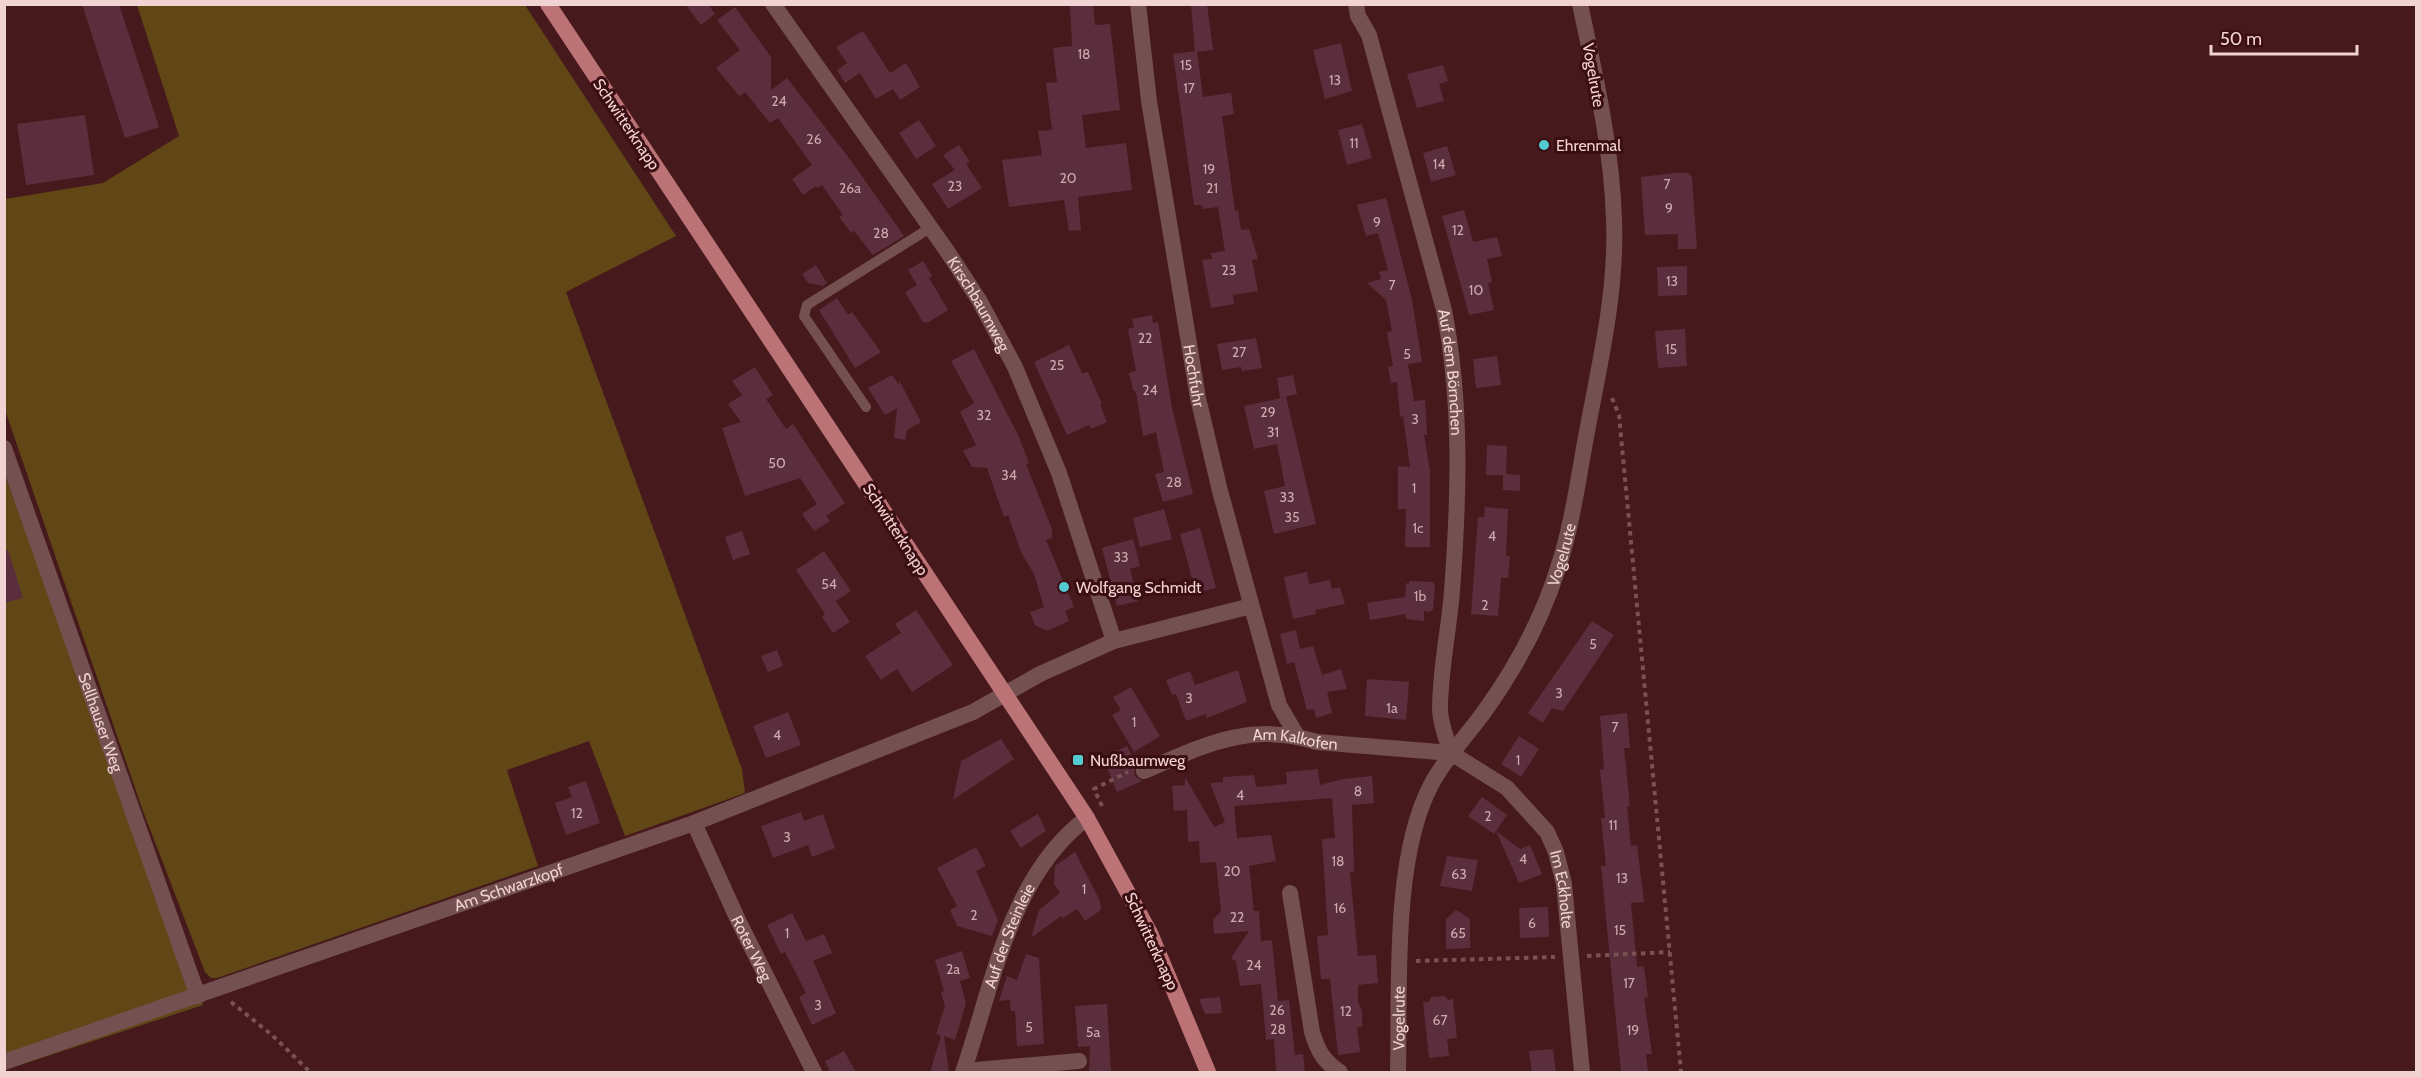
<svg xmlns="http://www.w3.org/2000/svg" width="2421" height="1077" font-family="Cabin,sans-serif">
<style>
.green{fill:#614616}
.building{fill:#5b2e3e}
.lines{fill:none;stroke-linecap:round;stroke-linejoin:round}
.path{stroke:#7a5254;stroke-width:4;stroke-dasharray:4.5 4.5;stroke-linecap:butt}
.service{stroke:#745050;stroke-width:10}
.minor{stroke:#745050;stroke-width:16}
.primary{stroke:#bc7376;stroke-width:16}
.poi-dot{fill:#52ccd0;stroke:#3a0e13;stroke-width:2}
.labels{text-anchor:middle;stroke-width:6;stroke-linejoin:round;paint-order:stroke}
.number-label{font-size:14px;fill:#ccaaae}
.street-label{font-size:16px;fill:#f2d3d3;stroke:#3a0e13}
.poi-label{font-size:16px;fill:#f2d3d3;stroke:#3a0e13;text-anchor:start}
</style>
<rect width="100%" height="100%" fill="#46191c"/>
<g class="green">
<polygon points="137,5 525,5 676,236 566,292 742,769 745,793 625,836 589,741 507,770 538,866 217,978 211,978 205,972 143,811 5,410 5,199 103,183 179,136"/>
<polygon points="4,473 203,1005 5,1070"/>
</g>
<g class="building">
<polygon points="82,4 119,4 159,127 125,138"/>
<polygon points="685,4 708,4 715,14 701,25"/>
<polygon points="1070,4 1093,4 1095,25 1110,24 1120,110 1082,115 1086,148 1126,143 1132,190 1078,197 1081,230 1069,231 1064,200 1009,207 1002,160 1042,155 1038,131 1052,130 1046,83 1057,82 1053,48 1072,46"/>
<polygon points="1191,4 1207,4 1213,50 1195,52"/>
<polygon points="735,7 771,57 771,90 787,78 852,162 904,236 873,255 854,231 851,233 839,217 843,215 822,185 817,188 816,186 803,195 792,179 812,165 778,118 770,123 745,92 739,96 716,68 740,50 717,20"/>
<polygon points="863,31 890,73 906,63 920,87 900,100 893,89 876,99 860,73 845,83 837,70 847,63 836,47"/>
<polygon points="1341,43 1352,91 1325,99 1313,50"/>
<polygon points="1197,51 1203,97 1231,93 1234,114 1222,116 1235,211 1238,210 1241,230 1249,229 1258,259 1252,260 1258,291 1233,295 1234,304 1211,308 1202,260 1212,259 1211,253 1225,251 1218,207 1203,209 1201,205 1194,205 1173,54"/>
<polygon points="1443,65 1448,81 1439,84 1444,101 1417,108 1407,74"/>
<polygon points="85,115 94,175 26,185 17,124"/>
<polygon points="919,120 936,146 916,159 899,133"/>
<polygon points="1362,124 1372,158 1347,165 1338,130"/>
<polygon points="959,145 970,162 966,164 982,188 948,209 932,184 955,170 943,155"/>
<polygon points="1447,146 1456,175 1431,182 1423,153"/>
<polygon points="1675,173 1688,173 1692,177 1697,249 1678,249 1678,234 1645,235 1641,177"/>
<polygon points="1386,198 1412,300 1422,362 1408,364 1414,401 1425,400 1427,435 1424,435 1430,471 1430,547 1405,547 1406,509 1398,509 1398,466 1410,467 1403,416 1400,417 1397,382 1391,383 1388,367 1393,366 1387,332 1392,331 1386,300 1367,283 1381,279 1379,272 1388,270 1378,233 1366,236 1357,205"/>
<polygon points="1464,210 1473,242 1497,237 1502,256 1487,259 1492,282 1488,283 1494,310 1469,315 1442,216"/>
<polygon points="923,261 932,276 929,278 948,310 929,322 923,322 905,292 917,285 908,270"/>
<polygon points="816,265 827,283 823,286 808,283 802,274"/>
<polygon points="1687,266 1687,295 1658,296 1657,267"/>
<polygon points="837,298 848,315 852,312 881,352 855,368 819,310"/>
<polygon points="1152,315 1153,323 1158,322 1172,408 1193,494 1163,502 1155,474 1164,472 1156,432 1143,436 1136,392 1133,390 1129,373 1136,371 1128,329 1134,327 1132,319"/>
<polygon points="1685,329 1687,366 1658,368 1655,331"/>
<polygon points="1256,338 1262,368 1242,371 1241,367 1222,370 1217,344"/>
<polygon points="1069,345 1082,373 1088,372 1102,404 1100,405 1107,422 1091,429 1089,425 1067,435 1034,362"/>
<polygon points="974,349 1019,437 1029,463 1026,464 1052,529 1052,538 1046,540 1074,607 1065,611 1069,621 1047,631 1035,625 1030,612 1044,607 1034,574 1021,552 1008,515 1004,517 987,468 972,467 963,451 976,445 960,412 974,403 951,361"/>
<polygon points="1497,356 1501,385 1476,388 1473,359"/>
<polygon points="755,367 773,395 766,399 786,429 793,424 845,503 826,516 830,521 814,531 802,514 817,504 800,478 745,496 722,428 741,422 728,404 742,395 732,381"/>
<polygon points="892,375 899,385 899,380 921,422 907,430 905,440 894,438 897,408 885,415 868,388"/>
<polygon points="1293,375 1297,394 1280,398 1277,378"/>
<polygon points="1286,397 1316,524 1274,534 1264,491 1285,486 1277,444 1254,449 1244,406"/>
<polygon points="1487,445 1507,446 1506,474 1520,475 1520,491 1503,490 1503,475 1486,475"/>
<polygon points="1485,507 1508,509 1506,556 1510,556 1508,578 1501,578 1498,616 1471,614 1478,517 1484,517"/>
<polygon points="1164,509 1172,539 1140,547 1133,518"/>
<polygon points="1200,528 1216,588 1196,593 1180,534"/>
<polygon points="742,531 750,554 733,560 725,537"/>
<polygon points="1133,539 1140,566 1130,569 1138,601 1117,606 1102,548"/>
<polygon points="4,550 8,550 23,598 4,603"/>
<polygon points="824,551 851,591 836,601 850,622 833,633 822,617 825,614 796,570"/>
<polygon points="1307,572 1309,584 1330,580 1332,589 1340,587 1345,604 1315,610 1316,614 1293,619 1284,577"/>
<polygon points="1409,581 1433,582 1435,585 1433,609 1430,612 1424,611 1424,621 1406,619 1406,614 1370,620 1367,603 1405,597 1406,583 1409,584"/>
<polygon points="916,610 953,665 912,692 897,669 881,680 865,656 901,633 895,624"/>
<polygon points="1592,621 1614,635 1563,711 1552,708 1543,723 1528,713"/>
<polygon points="1296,630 1300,649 1313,646 1322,675 1341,669 1347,689 1327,692 1332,713 1316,718 1314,709 1307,710 1294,662 1287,664 1280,634"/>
<polygon points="777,650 783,666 768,672 761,656"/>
<polygon points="1238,670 1247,702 1207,718 1206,714 1186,721 1176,694 1172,695 1166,680 1190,671 1195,685"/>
<polygon points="1367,679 1409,682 1406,720 1365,716"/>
<polygon points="1131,687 1160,736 1134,752 1112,715 1121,710 1113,697"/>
<polygon points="788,712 801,745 766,758 753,726"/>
<polygon points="1627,713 1630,748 1624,748 1630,806 1627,806 1631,846 1637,845 1644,902 1631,903 1637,967 1644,966 1648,997 1644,998 1652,1054 1646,1054 1648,1072 1621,1072 1601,866 1606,866 1601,818 1605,818 1600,770 1604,769 1600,716"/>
<polygon points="1519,736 1539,749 1521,777 1501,764"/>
<polygon points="1001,739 1014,759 953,800 961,761"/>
<polygon points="1127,746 1136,764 1134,775 1142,781 1117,792 1103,758"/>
<polygon points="1318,769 1320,785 1343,779 1372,776 1374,803 1352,805 1354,872 1350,872 1358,956 1376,955 1378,983 1358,985 1358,1002 1362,1011 1362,1027 1357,1027 1360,1052 1338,1055 1330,979 1321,979 1317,936 1328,935 1322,839 1335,838 1332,798 1234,806 1237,838 1271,835 1276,861 1249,866 1254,911 1259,911 1261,941 1272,940 1278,1001 1289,1000 1295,1055 1303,1054 1305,1072 1280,1072 1276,1071 1274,1039 1266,1040 1261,984 1240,986 1236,962 1231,958 1249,931 1214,934 1213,920 1221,911 1216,862 1200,863 1199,841 1188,842 1187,810 1174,811 1172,786 1185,785 1185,777 1214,827 1225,822 1210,783 1223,782 1223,777 1254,775 1256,787 1287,784 1286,772"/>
<polygon points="586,781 600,823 566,835 555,803 572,797 568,787"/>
<polygon points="1482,797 1507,815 1494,834 1468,816"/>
<polygon points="801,812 804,821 823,814 835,848 812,857 808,845 773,858 761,826"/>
<polygon points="1038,814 1046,831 1021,848 1010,831"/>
<polygon points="1496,831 1520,849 1530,845 1542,874 1519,883"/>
<polygon points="976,847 986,866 976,871 998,920 992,936 957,926 950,910 957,906 937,868"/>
<polygon points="1075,852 1100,901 1101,910 1085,921 1077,909 1063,918 1061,916 1031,938 1039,910 1060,893 1054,884 1055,866"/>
<polygon points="1447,856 1478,860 1472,891 1440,886"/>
<polygon points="1548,907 1549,937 1520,938 1519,908"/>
<polygon points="1456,910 1470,919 1470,948 1446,949 1446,919"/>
<polygon points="792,913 806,941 824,934 832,953 813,961 836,1013 812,1025 799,997 806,993 785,952 781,954 767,925"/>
<polygon points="962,951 970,978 960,981 966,1003 955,1040 944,1036 949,1072 930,1072 941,1036 936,1034 945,1006 941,992 944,991 935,960"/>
<polygon points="1026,954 1039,958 1044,1044 1017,1046 1015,1011 1011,1011 1010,1000 999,1001 1007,976 1017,980"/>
<polygon points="1445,996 1448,1000 1453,999 1457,1038 1447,1039 1449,1056 1429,1058 1423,1002 1429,1002 1431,997"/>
<polygon points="1220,997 1222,1013 1205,1014 1199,999"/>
<polygon points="1107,1004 1111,1072 1089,1072 1090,1046 1078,1047 1075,1006"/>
<polygon points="1553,1049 1556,1072 1532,1072 1529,1051"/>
<polygon points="844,1051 856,1072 830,1072 825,1061"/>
</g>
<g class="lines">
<g class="path">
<polyline points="1612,398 1619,415 1681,1072"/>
<polyline points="1102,806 1094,789 1128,772"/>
<polyline points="1587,956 1670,952"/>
<polyline points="1416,961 1555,957"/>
<polyline points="231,1002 272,1035 310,1072"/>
</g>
<polyline class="service" points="866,407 804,316 807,305 930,228"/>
<g class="minor">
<path id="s1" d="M773,4L947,251L979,300L1015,367L1059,473L1114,641"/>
<path id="s2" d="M1138,4L1149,101L1198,398L1220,491L1279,705L1297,736"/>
<path id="s3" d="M1356,4L1358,16L1369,35L1444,310C1462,402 1459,497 1452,591C1449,630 1440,670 1440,709C1440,724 1447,740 1451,753"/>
<path id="s4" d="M4,448L198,996"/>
<path id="s5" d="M1144,771C1205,745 1250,721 1317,742L1451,753L1507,788L1547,832L1556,852L1564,884L1582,1072"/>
<path id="s6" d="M694,823L738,920L814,1072"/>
<path d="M1290,893L1312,1032C1318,1051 1323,1061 1340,1072"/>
<path id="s7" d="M4,1062L694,823L973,712L1040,674L1114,641L1251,606"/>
<polyline points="964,1071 1079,1061"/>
<path id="s8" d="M963,1072C993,986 1009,876 1087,818"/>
<path id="s9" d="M1398,1072C1400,989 1392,859 1431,785C1445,758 1466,737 1484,712C1515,669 1542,619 1558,568C1572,526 1578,480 1586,437C1599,366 1617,293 1614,220C1612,148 1595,75 1580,4"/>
</g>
<polyline class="primary" points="548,4 1087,818 1150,933 1208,1072"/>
</g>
<g class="poi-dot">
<circle cx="1544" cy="145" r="6"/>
<circle cx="1064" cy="587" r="6"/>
<rect x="1072" y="754" width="12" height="12" rx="3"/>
</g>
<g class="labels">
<g class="number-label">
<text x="1084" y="59">18</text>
<text x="1186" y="70">15</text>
<text x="1335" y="85">13</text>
<text x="1189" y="93">17</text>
<text x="779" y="106">24</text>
<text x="814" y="144">26</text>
<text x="1354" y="148">11</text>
<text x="1439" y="169">14</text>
<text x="1209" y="174">19</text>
<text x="1068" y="183">20</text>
<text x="1667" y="189">7</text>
<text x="955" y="191">23</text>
<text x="850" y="193">26a</text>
<text x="1212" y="193">21</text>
<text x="1669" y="213">9</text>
<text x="1377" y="227">9</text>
<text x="1458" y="235">12</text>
<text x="881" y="238">28</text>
<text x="1229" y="275">23</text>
<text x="1672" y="286">13</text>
<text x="1392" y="290">7</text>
<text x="1476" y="295">10</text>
<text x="1145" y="343">22</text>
<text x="1671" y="354">15</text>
<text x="1239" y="357">27</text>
<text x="1407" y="359">5</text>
<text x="1057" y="370">25</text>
<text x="1150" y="395">24</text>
<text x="1268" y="417">29</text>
<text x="984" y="420">32</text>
<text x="1415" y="424">3</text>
<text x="1273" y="437">31</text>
<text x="777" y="468">50</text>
<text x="1009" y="480">34</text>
<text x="1174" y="487">28</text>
<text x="1414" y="493">1</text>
<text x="1287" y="502">33</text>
<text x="1292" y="522">35</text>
<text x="1418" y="533">1c</text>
<text x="1492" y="541">4</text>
<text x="1121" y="562">33</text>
<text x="829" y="589">54</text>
<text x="1420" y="601">1b</text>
<text x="1485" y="610">2</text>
<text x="1593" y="649">5</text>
<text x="1559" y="698">3</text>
<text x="1189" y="703">3</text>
<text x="1392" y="713">1a</text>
<text x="1134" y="727">1</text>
<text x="1615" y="732">7</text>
<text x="777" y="740">4</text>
<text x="1518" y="765">1</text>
<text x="1358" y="796">8</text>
<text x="1240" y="800">4</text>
<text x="577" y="818">12</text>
<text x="1488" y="821">2</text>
<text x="1613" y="830">11</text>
<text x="787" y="842">3</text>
<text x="1523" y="864">4</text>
<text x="1338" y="866">18</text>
<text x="1232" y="876">20</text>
<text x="1459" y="879">63</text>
<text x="1622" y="883">13</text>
<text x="1084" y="894">1</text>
<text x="1340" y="913">16</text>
<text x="974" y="920">2</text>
<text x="1237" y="922">22</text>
<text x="1532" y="928">6</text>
<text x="1620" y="935">15</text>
<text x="787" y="938">1</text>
<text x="1458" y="938">65</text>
<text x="1254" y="970">24</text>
<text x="953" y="974">2a</text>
<text x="1629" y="988">17</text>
<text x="818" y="1010">3</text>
<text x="1277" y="1015">26</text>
<text x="1346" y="1016">12</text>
<text x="1440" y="1025">67</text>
<text x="1029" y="1032">5</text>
<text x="1278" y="1034">28</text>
<text x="1633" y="1035">19</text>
<text x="1093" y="1037">5a</text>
</g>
<g class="street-label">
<text transform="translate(1594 75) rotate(80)" y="6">Vogelrute</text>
<text transform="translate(627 124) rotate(56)" y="6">Schwitterknapp</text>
<text dy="6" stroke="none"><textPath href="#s1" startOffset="364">Kirschbaumweg</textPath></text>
<text dy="6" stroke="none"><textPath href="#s3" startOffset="382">Auf dem Börnchen</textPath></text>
<text dy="6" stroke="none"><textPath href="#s2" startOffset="376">Hochfuhr</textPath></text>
<text transform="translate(896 529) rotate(57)" y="6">Schwitterknapp</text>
<text dy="6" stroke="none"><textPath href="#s9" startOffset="558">Vogelrute</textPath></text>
<text dy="6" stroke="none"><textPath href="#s4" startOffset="291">Sellhauser Weg</textPath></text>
<text dy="6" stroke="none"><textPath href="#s5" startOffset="158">Am Kalkofen</textPath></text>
<text dy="6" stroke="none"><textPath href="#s7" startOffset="534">Am Schwarzkopf</textPath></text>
<text dy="6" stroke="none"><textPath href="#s5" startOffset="500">Im Eckholte</textPath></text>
<text dy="6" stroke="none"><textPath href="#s8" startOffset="144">Auf der Steinleie</textPath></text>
<text transform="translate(1152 941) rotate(65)" y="6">Schwitterknapp</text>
<text dy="6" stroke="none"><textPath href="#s6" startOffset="138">Roter Weg</textPath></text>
<text dy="6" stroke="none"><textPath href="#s9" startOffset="54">Vogelrute</textPath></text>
</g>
<g class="poi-label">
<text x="1556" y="151">Ehrenmal</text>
<text x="1076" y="593">Wolfgang Schmidt</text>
<text x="1090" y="766">Nußbaumweg</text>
</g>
</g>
<rect width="2421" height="1077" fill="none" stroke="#f2d3d3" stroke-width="12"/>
<path d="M2211 45v9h146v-9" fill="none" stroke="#f2d3d3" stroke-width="3"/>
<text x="2220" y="45" font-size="18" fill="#f2d3d3" stroke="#3a0e13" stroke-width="4.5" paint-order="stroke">50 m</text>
</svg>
